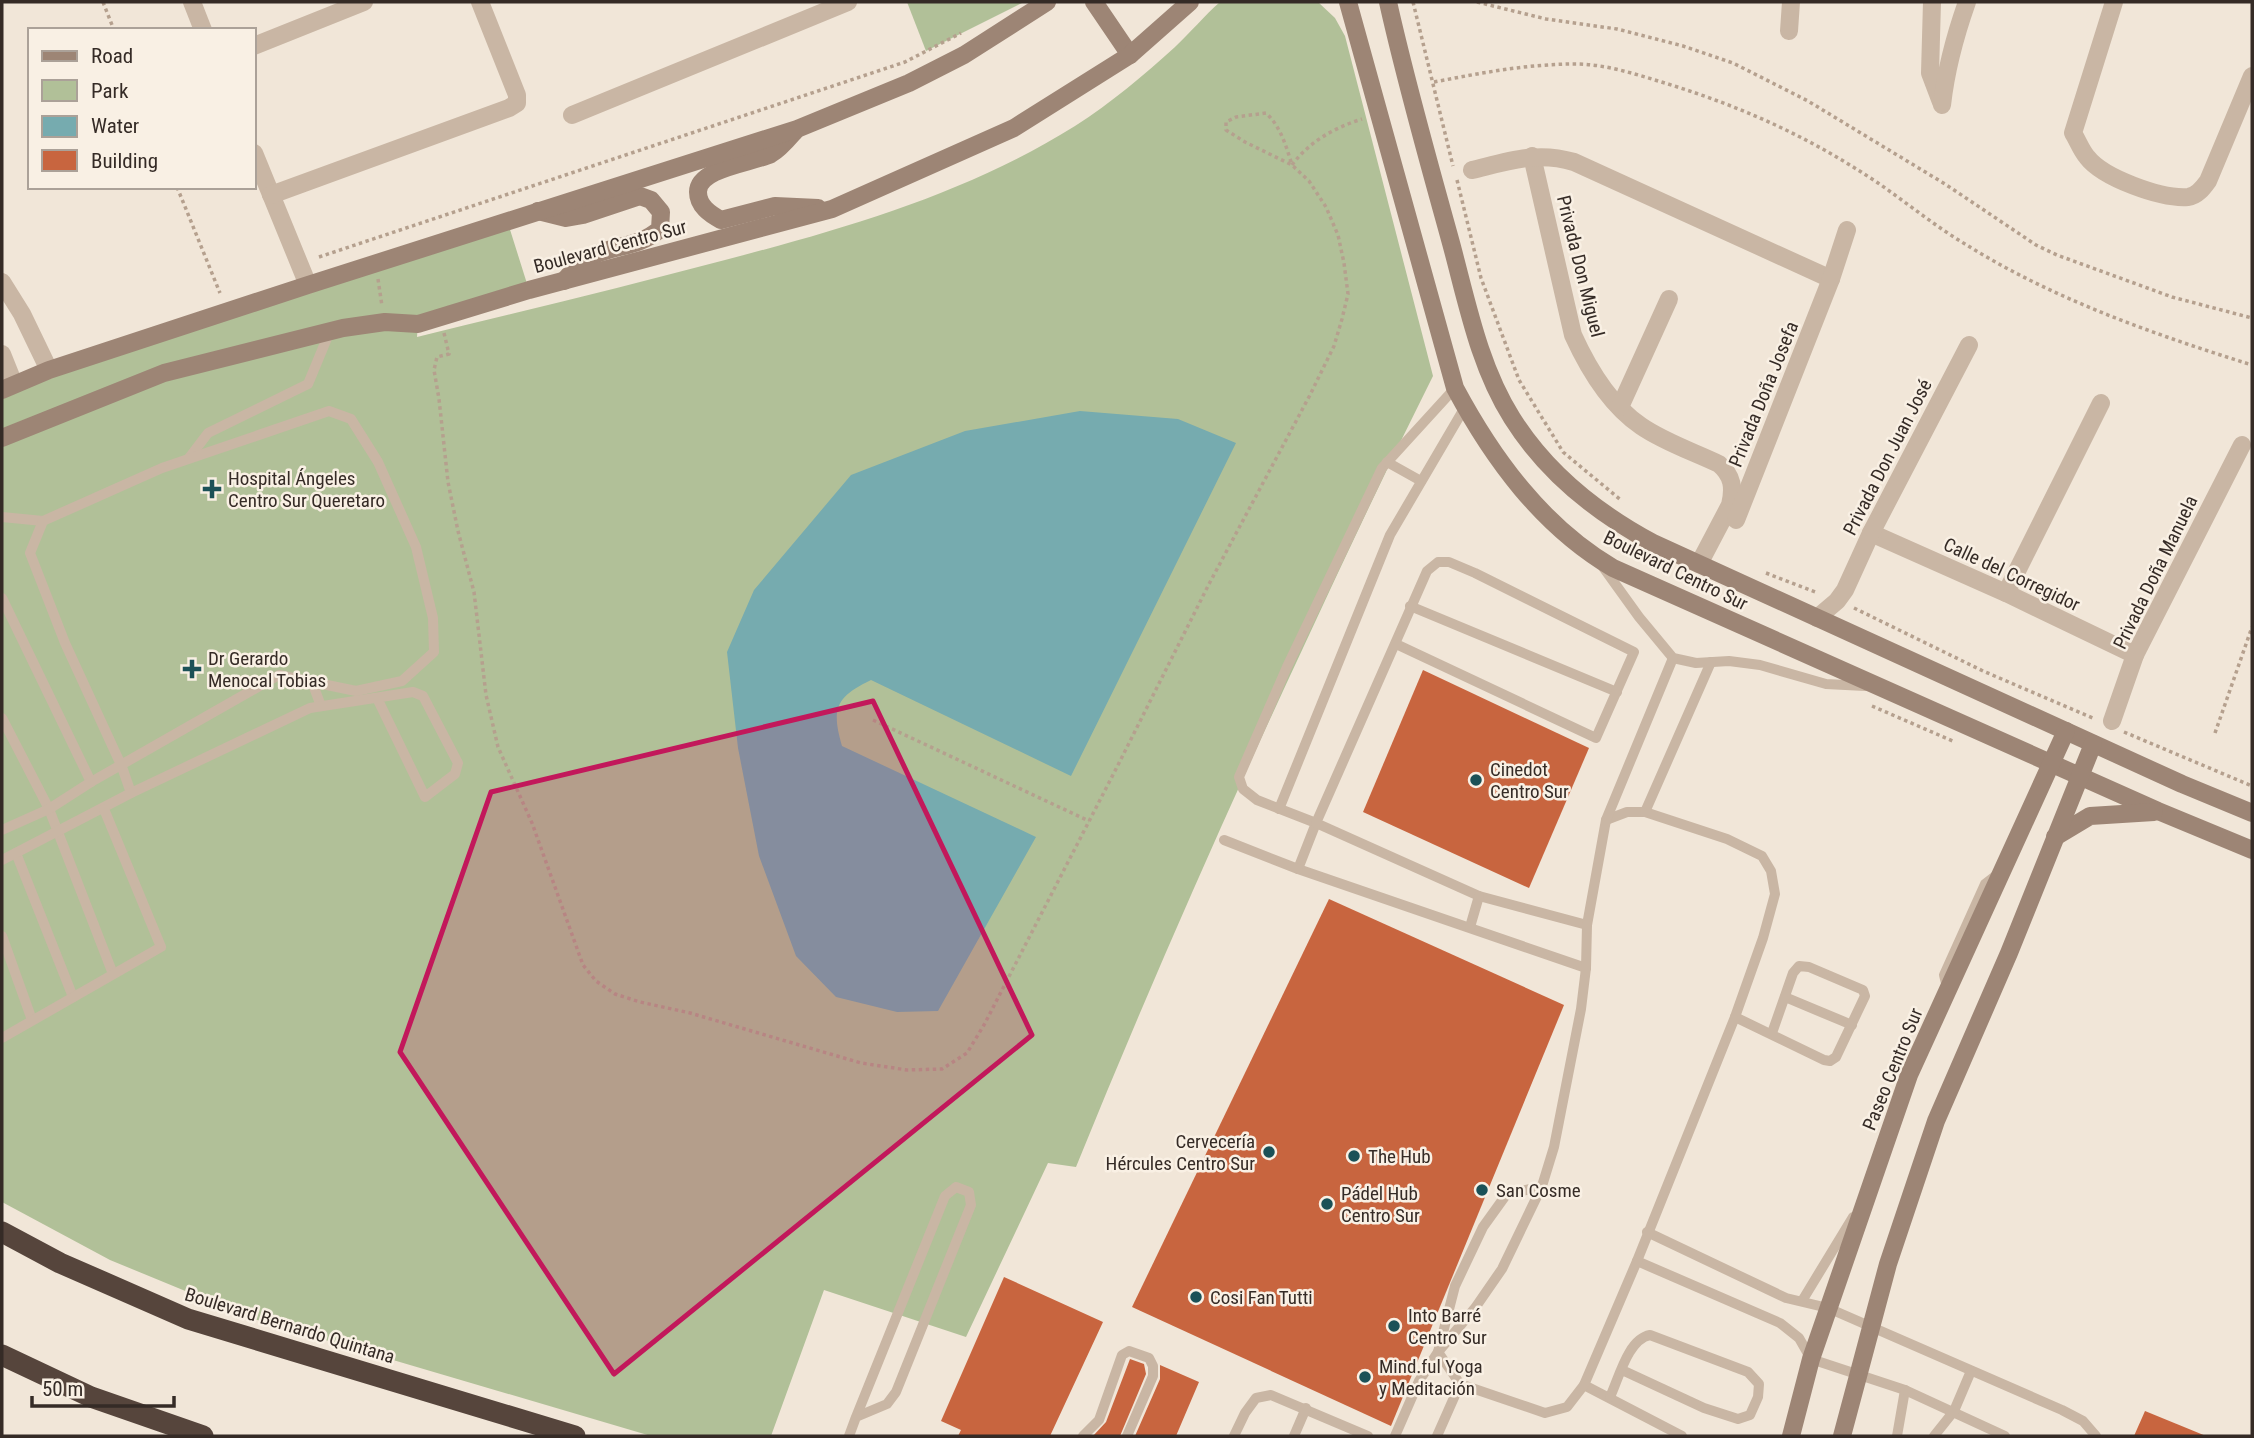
<svg xmlns="http://www.w3.org/2000/svg" width="2254" height="1438" font-family="'Roboto Condensed',sans-serif">
<style>
.green{fill:#b1c098}
.water{fill:#76abaf}
.building{fill:#c8653f}
.lines{fill:none;stroke-linecap:round;stroke-linejoin:round}
.path{stroke:#b5a08e;stroke-width:3.5;stroke-dasharray:3.5 3.5;stroke-linecap:butt}
.lane{stroke:#c9b6a4;stroke-width:10}
.street{stroke:#c9b6a4;stroke-width:18}
.secondary{stroke:#9d8575;stroke-width:18}
.highway{stroke:#56453c;stroke-width:21}
.marked{fill:#c2185b;fill-opacity:0.2;stroke:#c2185b;stroke-width:5;stroke-linejoin:round}
.poi-dot{fill:#1b5157;stroke:#f9f0e4;stroke-width:2.5}
.labels{text-anchor:middle;stroke-width:5;stroke-linejoin:round;paint-order:stroke}
.street-label{font-size:19px;fill:#352b26;stroke:#f9f0e4}
.poi-label{font-size:19px;fill:#352b26;stroke:#f9f0e4;text-anchor:start}
</style>
<rect width="100%" height="100%" fill="#f1e6d8"/>
<g class="green">
<polygon points="907,2 1024,2 926,51"/>
<path d="M1220,2H1318L1335,18L1345,36L1433,376C1388,466 1345,557 1303,648C1223,819 1147,992 1076,1167L1048,1163L966,1337L824,1290L771,1436H651L251,1318L110,1260L2,1202V390L507,220L529,290L418,323L417,337C520,312 623,287 725,260C847,228 968,193 1075,126C1111,103 1144,75 1175,47C1191,32 1204,16 1220,2Z"/>
</g>
<path class="water" d="M1080,411L1178,419L1236,443L1071,776L871,680C836,697 831,708 842,746L1036,837L938,1011L897,1012L836,997L796,956L759,856L738,748L727,652L754,590L851,475L965,431Z"/>
<g class="building">
<polygon points="1423,670 1589,748 1529,888 1363,812"/>
<polygon points="1329,899 1564,1005 1391,1426 1132,1307"/>
<polygon points="1004,1277 1103,1322 1050,1436 958,1436 961,1430 941,1421"/>
<polygon points="1130,1359 1144,1364 1146,1374 1120,1436 1093,1436 1106,1422"/>
<polygon points="1160,1365 1199,1382 1176,1436 1135,1436 1160,1379"/>
<polygon points="2145,1411 2206,1436 2134,1436"/>
</g>
<g class="lines">
<g class="path">
<polyline points="103,2 114,30"/>
<polyline points="1413,2 1453,166"/>
<polyline points="1477,2 1546,19 1617,29 1683,46 1733,63 1808,101 1945,184 2036,245 2057,255 2172,297 2252,318"/>
<path d="M1434,82C1481,73 1527,64 1575,64C1607,64 1638,75 1668,84C1745,108 1811,138 1878,183C1907,203 1935,226 1965,244C2053,299 2153,334 2252,365"/>
<path d="M1292,165C1310,141 1334,128 1362,119"/>
<polyline points="1457,180 1481,278 1519,380 1563,452 1622,501"/>
<polyline points="177,187 220,293"/>
<polyline points="319,257 905,62 961,33"/>
<polyline points="378,279 382,306"/>
<path d="M444,333L449,354L437,357L434,370L439,399L448,482L458,531L474,592L486,695L498,747L532,823L583,965L596,981L615,994L640,1002L690,1013L861,1063L907,1070L942,1069L967,1053L984,1025L1117,767L1209,584L1310,395L1334,346L1342,319L1348,294L1344,263L1338,235L1326,207L1309,181L1292,165L1245,142L1226,130V122L1236,117L1266,113C1281,127 1286,146 1292,165"/>
<polyline points="1766,573 1818,593"/>
<polyline points="1854,608 1983,671 2095,719"/>
<polyline points="1872,706 1955,742"/>
<polyline points="873,720 1089,821"/>
<polyline points="2124,732 2252,786"/>
<polyline points="2215,733 2252,627"/>
</g>
<g class="lane">
<polyline points="1455,388 1382,468 1287,667 1239,777 1243,789 1257,800 1316,823 1298,869 1586,968"/>
<polyline points="189,458 208,433 308,384 330,331"/>
<polyline points="1387,462 1421,481"/>
<polyline points="2,517 43,521"/>
<polyline points="1603,567 1639,617 1673,658 1696,663 1729,661 1760,665 1826,684 1865,686"/>
<polyline points="2,598 91,782"/>
<polyline points="1410,606 1617,692"/>
<polyline points="1396,644 1596,738 1634,652 1475,573 1449,562 1438,562 1427,571 1316,823 1479,896 1587,925"/>
<polyline points="312,682 321,706"/>
<polyline points="2,718 49,809 113,974"/>
<polyline points="1279,809 1390,535 1465,407"/>
<polyline points="1606,820 1627,812 1645,812"/>
<polyline points="2,830 49,809 91,782 279,675 356,691 402,681 434,652 433,618 416,547 378,462 351,419 329,411 162,468 43,521 30,553 65,643 122,767 131,793"/>
<polyline points="1224,840 1298,869"/>
<polyline points="16,853 73,997"/>
<polyline points="2,860 131,793 310,708 413,692 423,696 458,763 455,774 425,797 377,698"/>
<polyline points="1470,927 1479,896"/>
<polyline points="2,936 32,1020"/>
<polyline points="1947,987 1944,975 1985,884 1998,874"/>
<polyline points="1785,997 1852,1025"/>
<polyline points="1735,1017 1824,1060 1830,1061 1836,1057 1865,996 1863,990 1809,967 1799,966 1793,973 1772,1033"/>
<polyline points="2,1038 161,947 104,809"/>
<polyline points="1647,1232 1786,1298 1828,1308 2062,1410 2083,1421 2096,1436"/>
<polyline points="1637,1261 1780,1323 1799,1338 1811,1359 1905,1390 1897,1436"/>
<polyline points="1802,1301 1853,1217"/>
<polyline points="1460,1384 1438,1352 1455,1286 1483,1227 1506,1195 1542,1186"/>
<polyline points="1584,1385 1682,1436"/>
<polyline points="1905,1390 2005,1436"/>
<path d="M1610,1397C1619,1378 1628,1339 1650,1335L1748,1372L1759,1384L1758,1397L1750,1415L1738,1419L1704,1408L1622,1370"/>
<polyline points="849,1436 856,1417 945,1196 956,1187 969,1192 971,1205 896,1392 887,1404 856,1417"/>
<polyline points="1083,1436 1099,1420 1122,1355 1129,1351 1149,1358 1153,1366 1153,1376 1127,1436"/>
<polyline points="1234,1436 1245,1413 1256,1398 1271,1395 1368,1436"/>
<polyline points="1294,1436 1306,1408"/>
<polyline points="1395,1436 1419,1381 1438,1352 1475,1308 1502,1269 1542,1186 1554,1147 1581,1009 1586,968 1587,925 1606,820 1673,658"/>
<polyline points="1437,1436 1460,1384 1545,1413 1567,1407 1584,1385 1637,1261 1735,1017 1763,938 1775,894 1771,871 1762,856 1727,839 1645,812 1711,662"/>
<polyline points="1934,1436 1954,1411 1971,1371"/>
</g>
<g class="street">
<polyline points="192,2 203,30"/>
<polyline points="1932,2 1930,73 1941,102"/>
<path d="M2114,2L2073,133C2078,141 2081,150 2087,157C2103,178 2161,199 2188,197C2197,196 2203,188 2208,181L2252,76"/>
<polyline points="1789,31 1791,2"/>
<polyline points="254,46 364,2"/>
<path d="M1942,105C1946,69 1955,36 1967,2"/>
<polyline points="572,115 848,2"/>
<polyline points="254,153 308,285"/>
<path d="M1532,156L1573,335C1588,368 1610,405 1641,426C1664,442 1694,452 1719,464C1733,476 1734,488 1730,505L1699,564"/>
<path d="M1472,170C1509,161 1537,151 1574,162L1831,279"/>
<polyline points="271,195 509,108 517,103 517,95 480,2"/>
<polyline points="2,282 22,314 49,370"/>
<polyline points="2,354 14,384"/>
<polyline points="1620,407 1669,299"/>
<polyline points="1736,520 1831,279 1847,230"/>
<polyline points="1871,533 2006,593 2135,655"/>
<polyline points="2006,593 2101,403"/>
<polyline points="1817,618 1837,601 1845,590 1871,533 1969,345"/>
<polyline points="2112,721 2135,655 2242,445"/>
</g>
<g class="secondary">
<polyline points="1094,2 1130,55"/>
<path d="M1348,2L1455,388C1493,459 1542,526 1613,568L2158,811L2252,850"/>
<path d="M1388,2C1406,83 1429,163 1451,243C1467,302 1479,366 1512,418C1546,472 1597,513 1653,543L2182,784L2252,813"/>
<path d="M795,131C788,139 780,149 771,154C752,163 698,168 698,192C698,206 710,214 721,220L775,206L818,208"/>
<path d="M538,211L566,218L583,215L640,196L651,200L661,212L660,229C637,249 613,244 588,258C579,263 571,273 564,281"/>
<polyline points="2,390 49,370 308,285 797,129 909,83 964,55 1047,2"/>
<polyline points="2,438 164,373 343,328 385,322 418,324 529,290 832,209 1014,128 1130,55 1190,2"/>
<polyline points="2055,837 2090,816 2154,812"/>
<polyline points="1791,1436 1811,1359 1909,1075 2066,731"/>
<polyline points="1842,1436 1888,1264 1936,1121 2009,953 2093,744"/>
</g>
<g class="highway">
<polyline points="2,1232 60,1263 188,1319 575,1436"/>
<polyline points="2,1355 91,1397 203,1436"/>
</g>
</g>
<path class="marked" d="M873,701L1032,1035L614,1374L400,1052L491,792Z"/>
<g class="poi-dot">
<path d="M208.5 478.5h7v7h7v7h-7v7h-7v-7h-7v-7h7z"/>
<path d="M188.5 658.5h7v7h7v7h-7v7h-7v-7h-7v-7h7z"/>
<circle cx="1476" cy="780" r="7"/>
<circle cx="1269" cy="1152" r="7"/>
<circle cx="1354" cy="1156" r="7"/>
<circle cx="1482" cy="1190" r="7"/>
<circle cx="1327" cy="1204" r="7"/>
<circle cx="1196" cy="1297" r="7"/>
<circle cx="1394" cy="1326" r="7"/>
<circle cx="1365" cy="1377" r="7"/>
</g>
<g class="labels">
<g class="street-label">
<text transform="translate(610 246) rotate(-15)" y="7">Boulevard Centro Sur</text>
<text transform="translate(1581 266) rotate(76)" y="7">Privada Don Miguel</text>
<text transform="translate(1763 394) rotate(-68)" y="7">Privada Doña Josefa</text>
<text transform="translate(1887 457) rotate(-63)" y="7">Privada Don Juan José</text>
<text transform="translate(1676 570) rotate(26)" y="7">Boulevard Centro Sur</text>
<text transform="translate(2155 572) rotate(-64)" y="7">Privada Doña Manuela</text>
<text transform="translate(2012 574) rotate(25)" y="7">Calle del Corregidor</text>
<text transform="translate(1892 1069) rotate(-68)" y="7">Paseo Centro Sur</text>
<text transform="translate(290 1325) rotate(17)" y="7">Boulevard Bernardo Quintana</text>
</g>
<g class="poi-label">
<text x="228" y="485">Hospital Ángeles<tspan x="228" dy="22">Centro Sur Queretaro</tspan></text>
<text x="208" y="665">Dr Gerardo<tspan x="208" dy="22">Menocal Tobias</tspan></text>
<text x="1490" y="776">Cinedot<tspan x="1490" dy="22">Centro Sur</tspan></text>
<text x="1255" y="1148" text-anchor="end">Cervecería<tspan x="1255" dy="22">Hércules Centro Sur</tspan></text>
<text x="1368" y="1163">The Hub</text>
<text x="1496" y="1197">San Cosme</text>
<text x="1341" y="1200">Pádel Hub<tspan x="1341" dy="22">Centro Sur</tspan></text>
<text x="1210" y="1304">Cosi Fan Tutti</text>
<text x="1408" y="1322">Into Barré<tspan x="1408" dy="22">Centro Sur</tspan></text>
<text x="1379" y="1373">Mind.ful Yoga<tspan x="1379" dy="22">y Meditación</tspan></text>
</g>
</g>
<rect width="2254" height="1438" fill="none" stroke="#352b26" stroke-width="7"/>
<rect x="28" y="28" width="228" height="161" fill="#f9f0e4" stroke="#aba198" stroke-width="2"/>
<rect x="42" y="51" width="35" height="10" fill="#9d8575" stroke="#aba198" stroke-width="2"/>
<text x="91" y="63" font-size="21" fill="#352b26">Road</text>
<rect x="42" y="80" width="35" height="21" fill="#b1c098" stroke="#aba198" stroke-width="2"/>
<text x="91" y="98" font-size="21" fill="#352b26">Park</text>
<rect x="42" y="116" width="35" height="21" fill="#76abaf" stroke="#aba198" stroke-width="2"/>
<text x="91" y="133" font-size="21" fill="#352b26">Water</text>
<rect x="42" y="150" width="35" height="21" fill="#c8653f" stroke="#aba198" stroke-width="2"/>
<text x="91" y="168" font-size="21" fill="#352b26">Building</text>
<path d="M32 1396v10h142v-10" fill="none" stroke="#352b26" stroke-width="3.5"/>
<text x="42" y="1396" font-size="21" fill="#352b26" stroke="#f9f0e4" stroke-width="5" paint-order="stroke">50 m</text>
</svg>
